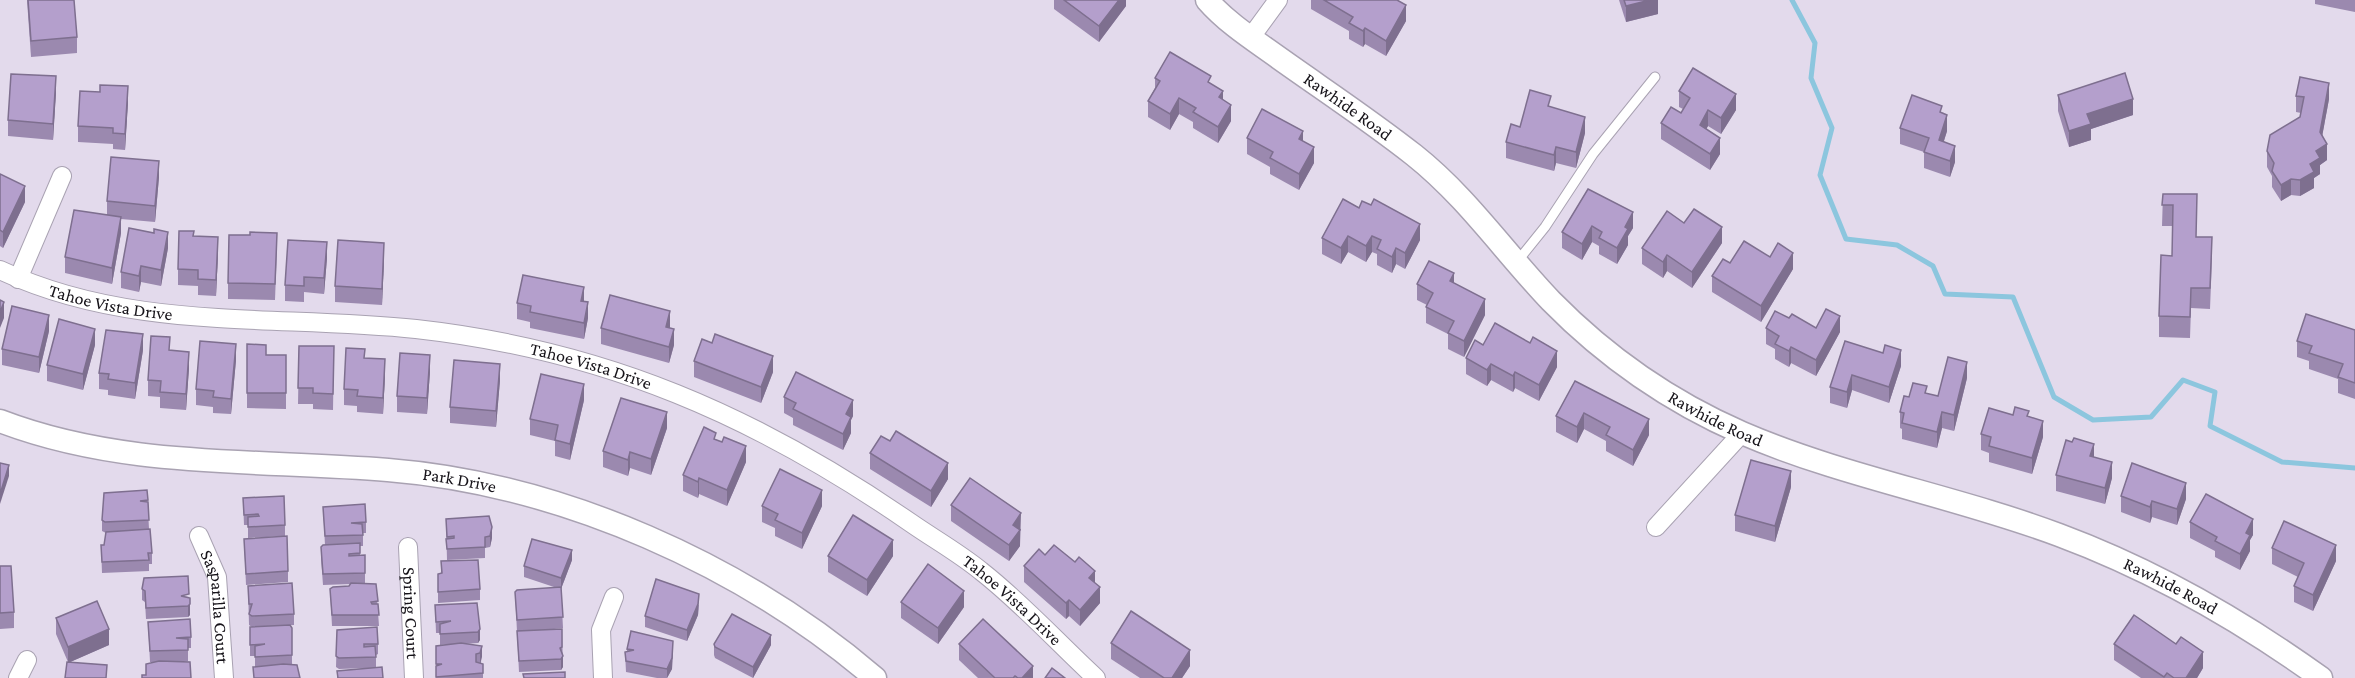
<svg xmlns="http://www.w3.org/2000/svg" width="2355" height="678" font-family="'Crimson Pro',serif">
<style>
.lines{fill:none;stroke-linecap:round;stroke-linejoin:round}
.stream{stroke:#8cc6de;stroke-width:5}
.service-casing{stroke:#a9a2b2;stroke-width:11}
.minor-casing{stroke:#a9a2b2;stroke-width:20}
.tertiary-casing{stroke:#a9a2b2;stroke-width:25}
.service{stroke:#fff;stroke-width:9}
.minor{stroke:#fff;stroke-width:18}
.tertiary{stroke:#fff;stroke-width:22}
.wall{fill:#9b89af}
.shaded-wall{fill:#7e6f8f}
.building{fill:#b49fcc;stroke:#7e6f8f;stroke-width:1.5}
.labels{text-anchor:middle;stroke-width:5;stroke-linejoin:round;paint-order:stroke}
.street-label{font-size:18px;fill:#161319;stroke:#f0e7fa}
</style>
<rect width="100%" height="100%" fill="#e3daec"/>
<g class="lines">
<polyline class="stream" points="1792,0 1815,43 1811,78 1832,128 1820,175 1846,239 1897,245 1933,266 1945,294 2013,297 2054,397 2093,420 2151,417 2183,380 2215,392 2210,426 2282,462 2355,468"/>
<defs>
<polyline id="service" points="1516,263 1545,227 1593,154 1655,77"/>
<g id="minor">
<polyline points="1251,37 1278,0"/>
<path id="s1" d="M0,270C131,332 276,314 416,329C605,350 756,416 911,523C934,539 959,553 981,571C1022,603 1058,643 1096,678"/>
<polyline points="18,279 62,176"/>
<polyline points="1656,527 1742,433"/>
<path id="s2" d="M199,536L217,577L224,678"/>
<path id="s3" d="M408,547L414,678"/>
<polyline points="18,678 27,660"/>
<polyline points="603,678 601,630 614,597"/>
</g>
<g id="tertiary">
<path id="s4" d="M1207,0C1227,23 1254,40 1279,58C1324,90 1371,121 1414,155C1467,197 1505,253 1551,301C1605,356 1671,402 1742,433C1844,477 1955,496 2059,535C2153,570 2239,619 2321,678"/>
<path id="s5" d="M0,421C125,469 257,459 388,470C562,484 743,565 875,678"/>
</g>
</defs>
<use href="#service" class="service-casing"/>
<use href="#minor" class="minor-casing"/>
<use href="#tertiary" class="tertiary-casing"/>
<use href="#service" class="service"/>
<use href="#minor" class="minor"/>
<use href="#tertiary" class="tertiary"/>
</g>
<g class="wall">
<polygon points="27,0 74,0 77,37 77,53 31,57"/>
<polygon points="1054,0 1126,0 1126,6 1099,42 1054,9"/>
<polygon points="1311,0 1397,0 1406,21 1386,56 1365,44 1363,47 1349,39 1349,31 1311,9"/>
<polygon points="1619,0 1658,0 1658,14 1626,22"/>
<polygon points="2315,0 2355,0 2355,12 2315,4"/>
<polygon points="1155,78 1211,84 1223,100 1231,121 1218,143 1193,128 1193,122 1179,114 1170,130 1148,117 1148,101 1155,88"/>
<polygon points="1679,91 1736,110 1721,134 1708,126 1706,129 1720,154 1710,170 1661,139 1661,123 1681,113 1683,109 1679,107"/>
<polygon points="56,92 53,140 8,136 8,120"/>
<polygon points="2058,95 2133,115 2091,129 2091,140 2069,147 2058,111"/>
<polygon points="2296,96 2329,99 2322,136 2327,160 2320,165 2320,174 2314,178 2314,188 2300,196 2291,195 2281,201 2272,187 2272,176 2267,167 2267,151 2300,117 2301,113 2296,112"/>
<polygon points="128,102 125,150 113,149 113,144 78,142 78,126"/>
<polygon points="1551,107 1585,133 1576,168 1556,163 1554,171 1506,158 1506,142 1520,127"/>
<polygon points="1942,113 1947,131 1944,141 1955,162 1950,177 1924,168 1924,152 1900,144 1900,128"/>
<polygon points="1247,138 1303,141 1314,163 1299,190 1270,174 1270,167 1247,154"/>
<polygon points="0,174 25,202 3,248 0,246"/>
<polygon points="159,177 155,222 121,219 121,233 112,284 65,273 65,257 107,215 107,201"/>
<polygon points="1588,189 1633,228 1628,236 1628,245 1617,264 1599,254 1599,246 1592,242 1582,260 1562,248 1562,232"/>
<polygon points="2163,194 2197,194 2196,237 2212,258 2210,309 2191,308 2190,338 2159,337 2159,316 2172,256 2173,226 2162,226"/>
<polygon points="1343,199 1420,240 1405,269 1396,264 1392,273 1377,265 1377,254 1372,252 1366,262 1348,252 1341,264 1322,254 1322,238"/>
<polygon points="1684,223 1722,243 1692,288 1667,271 1663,278 1642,264 1642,248"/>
<polygon points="154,233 168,248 161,286 141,282 139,292 121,288 121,272"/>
<polygon points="194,236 218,253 216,296 198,295 198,286 178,285 178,269"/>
<polygon points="277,249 275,300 228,299 228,283"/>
<polygon points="1770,257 1793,269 1761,322 1712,292 1712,276 1730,263"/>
<polygon points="327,258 324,294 304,292 304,302 285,301 285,285"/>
<polygon points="384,259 382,305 335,302 335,286"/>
<polygon points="1454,283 1485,315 1464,357 1448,349 1448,334 1426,323 1426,307 1427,305 1417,300 1417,284"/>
<polygon points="517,303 588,318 584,339 530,328 530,322 517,319"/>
<polygon points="1789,318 1816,328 1840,332 1816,376 1791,363 1789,367 1775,359 1775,349 1766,344 1766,328"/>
<polygon points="601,328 670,328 674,345 669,363 601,344"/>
<polygon points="2355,330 2355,399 2338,393 2338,379 2309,369 2309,361 2297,357 2297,341"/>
<polygon points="49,331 39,373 2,365 2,349"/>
<polygon points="1845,341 1901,366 1889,403 1852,390 1847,408 1830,403 1830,387"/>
<polygon points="1530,343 1557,367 1539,401 1515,388 1513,392 1491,380 1487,386 1466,374 1466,358 1483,345"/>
<polygon points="247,344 266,355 286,355 286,409 247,408"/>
<polygon points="95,345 83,390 47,381 47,365"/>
<polygon points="299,346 334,346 333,410 313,409 313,404 298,404"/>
<polygon points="143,350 135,399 108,395 108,390 99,389 99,373"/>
<polygon points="170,350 189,368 186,410 160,408 160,397 148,396 148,380"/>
<polygon points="365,358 385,375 383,414 357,412 357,406 344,405 344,389"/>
<polygon points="236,360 231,414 213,413 213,407 196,405 196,389"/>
<polygon points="694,361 773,372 761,403 694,377"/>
<polygon points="430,371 427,414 397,412 397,396"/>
<polygon points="1967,378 1954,431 1942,428 1937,448 1902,439 1902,429 1900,428 1900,412 1909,397 1927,394 1938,396"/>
<polygon points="500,380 496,427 450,423 450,407"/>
<polygon points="1575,381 1649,435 1633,466 1606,451 1606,441 1584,429 1577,443 1556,432 1556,416"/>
<polygon points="784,397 853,416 851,420 851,433 843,450 793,425 793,418 784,413"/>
<polygon points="584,400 570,460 555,456 555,441 530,435 530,419"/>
<polygon points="2013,415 2029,417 2043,437 2032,474 1989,462 1989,453 1981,450 1981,434"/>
<polygon points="667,428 651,475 630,468 628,476 603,467 603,451"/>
<polygon points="716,440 746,462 727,506 699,494 698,498 683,491 683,475"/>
<polygon points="890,441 948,479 931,507 870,469 870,453"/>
<polygon points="2094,458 2112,478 2105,504 2056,491 2056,475"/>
<polygon points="1791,487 1775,542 1735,531 1735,515"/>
<polygon points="147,490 149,529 152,553 152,564 149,564 149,571 102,573 101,545 104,545 106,533 102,531 102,520"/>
<polygon points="2121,496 2186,499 2177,525 2152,517 2150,523 2121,512"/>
<polygon points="243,498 285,525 285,536 248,538 248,525 244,525"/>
<polygon points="951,505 1021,529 1020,531 1020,546 1009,561 951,521"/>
<polygon points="762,506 822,506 802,549 775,536 775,528 762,522"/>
<polygon points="323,507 366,522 366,533 363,533 363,546 360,546 360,555 365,555 365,584 376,584 379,626 332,626 330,589 349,586 351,584 323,585 321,558 321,547 325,545"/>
<polygon points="489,516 492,538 490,547 485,548 485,558 447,560 446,519"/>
<polygon points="2190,522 2253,535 2250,540 2250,551 2240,570 2215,557 2215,551 2190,538"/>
<polygon points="244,539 288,571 288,582 246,585"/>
<polygon points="2272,548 2336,561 2313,611 2294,602 2294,586 2298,577 2272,564"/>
<polygon points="1045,555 1095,583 1100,603 1080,626 1069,616 1066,619 1024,582 1024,566"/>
<polygon points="828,556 893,556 867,596 828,572"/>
<polygon points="572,560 561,589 563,628 545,630 562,629 563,667 561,670 519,672 515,592 557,588 524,577 524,566"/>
<polygon points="441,561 480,589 480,600 438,603 438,574 441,573"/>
<polygon points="0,566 14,612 14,628 0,629"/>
<polygon points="248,586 294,614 294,625 252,627 249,625"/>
<polygon points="142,589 189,597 190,615 188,617 146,619 145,602 142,600"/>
<polygon points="901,602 964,607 938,644 901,618"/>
<polygon points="477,603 480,640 478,643 464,644 482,646 481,663 483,664 483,678 436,678 436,646 450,644 440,645 440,633 436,633 435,605"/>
<polygon points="699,605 698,615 687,641 645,627 645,616"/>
<polygon points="56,618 109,645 70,662 107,678 68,662 56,634"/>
<polygon points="148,622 191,637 191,648 188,648 188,661 171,662 146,675 156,662 150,662"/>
<polygon points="250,627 292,628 292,664 255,667 255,656 250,656"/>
<polygon points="337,630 378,644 378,654 376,655 376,667 383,678 337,678 337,671 366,668 339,669 336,667"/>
<polygon points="1111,643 1190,666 1182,678 1140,678 1111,659"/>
<polygon points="714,644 771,645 753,678 715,658 714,655"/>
<polygon points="959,644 1033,678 978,678 959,660"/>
<polygon points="2114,644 2203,668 2197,678 2141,678 2114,660"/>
<polygon points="627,649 673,652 672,669 667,678 657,678 626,672 625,652 627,652"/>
</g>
<g class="shaded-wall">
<polygon points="1119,0 1126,0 1126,6 1099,42 1099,26"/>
<polygon points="1650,0 1658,0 1658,14 1626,22 1626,6"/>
<polygon points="1406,5 1406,21 1386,56 1386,41"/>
<polygon points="1365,28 1365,44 1363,47 1363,31"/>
<polygon points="56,76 56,92 53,140 53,124"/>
<polygon points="2329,83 2329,99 2320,148 2320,132"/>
<polygon points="128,86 128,102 125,150 125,134"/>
<polygon points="1223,91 1223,107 1219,97"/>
<polygon points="1736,94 1736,110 1721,134 1721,118"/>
<polygon points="1179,98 1179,114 1170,130 1170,114"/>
<polygon points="2133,99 2133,115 2091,129 2091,140 2069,147 2069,131 2087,114"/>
<polygon points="1231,105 1231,121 1218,143 1218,127"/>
<polygon points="1708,110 1708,126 1700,141 1700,125"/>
<polygon points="1947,115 1947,131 1939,156 1939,140"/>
<polygon points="1585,117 1585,133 1576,168 1576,152"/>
<polygon points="1303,131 1303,147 1299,139"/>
<polygon points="1720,138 1720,154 1710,170 1710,154"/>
<polygon points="2327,144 2327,160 2320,165 2320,174 2314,178 2314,188 2300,196 2300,180 2310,164 2316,151"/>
<polygon points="1955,146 1955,162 1950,177 1950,161"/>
<polygon points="1314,147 1314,163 1299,190 1299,174"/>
<polygon points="1556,147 1556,163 1554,171 1554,155"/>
<polygon points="159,161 159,177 155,222 155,206"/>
<polygon points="2291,179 2291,195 2281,201 2281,185"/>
<polygon points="25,186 25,202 3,248 3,232"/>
<polygon points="1633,212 1633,228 1628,236 1628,245 1617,264 1617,248 1625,227"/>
<polygon points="121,217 121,233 112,284 112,268"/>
<polygon points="1420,224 1420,240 1405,269 1405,253"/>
<polygon points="1592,226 1592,242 1582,260 1582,244"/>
<polygon points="1722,227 1722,243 1692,288 1692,272"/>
<polygon points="168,232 168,248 161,286 161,270"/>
<polygon points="1348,236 1348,252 1341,264 1341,248"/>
<polygon points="1372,236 1372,252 1366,262 1366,246"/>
<polygon points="218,237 218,253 216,296 216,280"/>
<polygon points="327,242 327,258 324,294 324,278"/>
<polygon points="384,243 384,259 382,305 382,289"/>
<polygon points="1396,248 1396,264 1392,273 1392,257"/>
<polygon points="1793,253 1793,269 1761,322 1761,306"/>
<polygon points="1667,255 1667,271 1663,278 1663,262"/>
<polygon points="141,266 141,282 139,292 139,276"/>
<polygon points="1454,273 1454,289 1450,281"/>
<polygon points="584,287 584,303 581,301"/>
<polygon points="1485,299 1485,315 1464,357 1464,341"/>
<polygon points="4,302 4,318 0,328 0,312"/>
<polygon points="588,302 588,318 584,339 584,323"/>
<polygon points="670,311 670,327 666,343 666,327"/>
<polygon points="49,315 49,331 39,373 39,357"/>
<polygon points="1840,316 1840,332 1816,376 1816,360"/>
<polygon points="95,329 95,345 83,390 83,374"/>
<polygon points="674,329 674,345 669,363 669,347"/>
<polygon points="143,334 143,350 135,399 135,383"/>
<polygon points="236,344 236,360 231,414 231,399"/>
<polygon points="1791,347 1791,363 1789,367 1789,351"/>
<polygon points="1901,350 1901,366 1889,403 1889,387"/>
<polygon points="1557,351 1557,367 1539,401 1539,385"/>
<polygon points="189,352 189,368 186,410 186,394"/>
<polygon points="430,355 430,371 427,414 427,398"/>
<polygon points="773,356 773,372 761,403 761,387"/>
<polygon points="385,359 385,375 383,414 383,398"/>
<polygon points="1967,362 1967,378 1954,431 1954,415"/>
<polygon points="500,364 500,380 496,427 496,411"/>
<polygon points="1491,364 1491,380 1487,386 1487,370"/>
<polygon points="1515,372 1515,388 1513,392 1513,376"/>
<polygon points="1852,375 1852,390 1847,408 1847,392"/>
<polygon points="584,384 584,400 570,460 570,444"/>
<polygon points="853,400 853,416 851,420 851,433 843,450 843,434 846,414"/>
<polygon points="667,412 667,428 651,475 651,459"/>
<polygon points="1942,412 1942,428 1937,448 1937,432"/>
<polygon points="1584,413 1584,429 1577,443 1577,427"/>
<polygon points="1649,419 1649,435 1633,466 1633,450"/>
<polygon points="2043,421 2043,437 2032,474 2032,458"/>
<polygon points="2094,444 2094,460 2090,456"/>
<polygon points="746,446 746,462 727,506 727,490"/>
<polygon points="630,452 630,468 628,476 628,460"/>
<polygon points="2112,462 2112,478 2105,504 2105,488"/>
<polygon points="948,463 948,479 931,507 931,491"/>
<polygon points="9,465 9,476 0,504 0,494"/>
<polygon points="1791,471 1791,487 1775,542 1775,526"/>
<polygon points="699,478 699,494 698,498 698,482"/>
<polygon points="2186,483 2186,499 2177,525 2177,509"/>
<polygon points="822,490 822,506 802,549 802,533"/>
<polygon points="2152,501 2152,517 2150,523 2150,507"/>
<polygon points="1021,513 1020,546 1009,561 1009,545 1013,525"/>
<polygon points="2253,519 2253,535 2250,540 2250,551 2240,570 2240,554 2246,533"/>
<polygon points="492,527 492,538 490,547 490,536"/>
<polygon points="893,540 893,556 867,596 867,580"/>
<polygon points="2336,545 2336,561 2313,611 2313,595"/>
<polygon points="572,550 572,560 561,589 561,578"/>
<polygon points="1095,571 1095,587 1089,578"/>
<polygon points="1100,587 1100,603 1080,626 1080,610"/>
<polygon points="964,591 964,607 938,644 938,628"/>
<polygon points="699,594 698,615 687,641 687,630"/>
<polygon points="1069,600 1069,616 1066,619 1066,603"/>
<polygon points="190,604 190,615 188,617 188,606"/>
<polygon points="109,629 109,645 68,663 68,647"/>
<polygon points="480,629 480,640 478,643 478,632"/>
<polygon points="771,635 771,645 753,678 753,667"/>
<polygon points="673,641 672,669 667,678 667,669"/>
<polygon points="482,646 482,657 480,664 480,653"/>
<polygon points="1190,650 1190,666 1182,678 1172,678"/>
<polygon points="2203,652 2203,668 2197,678 2186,678"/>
<polygon points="563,656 563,667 561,670 561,659"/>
<polygon points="1033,666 1033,678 1022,678"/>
</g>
<g class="building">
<polygon points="28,0 74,0 77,37 31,41"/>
<polygon points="1064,0 1119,0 1099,26"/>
<polygon points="1324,0 1397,0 1406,5 1386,41 1365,28 1363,31 1349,23 1353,17"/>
<polygon points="1624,0 1650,0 1626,6"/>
<polygon points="1170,52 1211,76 1208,82 1223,91 1219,97 1231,105 1218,127 1193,112 1196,108 1179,98 1170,114 1148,101 1160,81 1155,78"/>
<polygon points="1693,68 1736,94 1721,118 1708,110 1700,125 1720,138 1710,154 1661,123 1671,107 1681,113 1690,98 1679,91"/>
<polygon points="2125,73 2133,99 2087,114 2091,124 2069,131 2058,95"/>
<polygon points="11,74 56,76 53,124 8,120"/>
<polygon points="2300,77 2329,83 2320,132 2327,144 2316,151 2320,158 2310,164 2314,172 2300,180 2291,179 2281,185 2272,171 2274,163 2267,151 2270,135 2300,117 2304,97 2296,96"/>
<polygon points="100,85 128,86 125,134 113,133 113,128 78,126 80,91 100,92"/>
<polygon points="1530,90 1551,96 1548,106 1585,117 1576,152 1556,147 1554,155 1506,142 1511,124 1520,127"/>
<polygon points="1912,95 1942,106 1940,112 1947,115 1939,140 1955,146 1950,161 1924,152 1929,138 1900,128"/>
<polygon points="1262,109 1303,131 1299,139 1314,147 1299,174 1270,158 1273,152 1247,138"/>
<polygon points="111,157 159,161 155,206 107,201"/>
<polygon points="0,174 25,186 3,232 0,230"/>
<polygon points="1588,189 1633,212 1625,227 1628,229 1617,248 1599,238 1602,232 1592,226 1582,244 1562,232"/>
<polygon points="2163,194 2197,194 2196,237 2212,237 2210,288 2191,288 2190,317 2159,316 2161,255 2172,256 2173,205 2162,205"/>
<polygon points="1343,199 1359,208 1362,201 1371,205 1374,199 1420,224 1405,253 1396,248 1392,257 1377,249 1381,240 1372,236 1366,246 1348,236 1341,248 1322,238"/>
<polygon points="1694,209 1722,227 1692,272 1667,255 1663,262 1642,248 1667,211 1684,223"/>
<polygon points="74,210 121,217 112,268 65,257"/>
<polygon points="129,228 154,233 154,229 168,232 161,270 141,266 139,276 121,272"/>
<polygon points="179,231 194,231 193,236 218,237 216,280 198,279 198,270 178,269"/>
<polygon points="250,232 277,233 275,284 228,283 229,235 250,235"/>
<polygon points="288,240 327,242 324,278 304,277 304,286 285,285"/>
<polygon points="338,240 384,243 382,289 335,286"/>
<polygon points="1744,241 1770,257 1778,243 1793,253 1761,306 1712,276 1723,259 1730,263"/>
<polygon points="1429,261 1454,273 1450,281 1485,299 1464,341 1448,333 1454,321 1426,307 1433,293 1417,284"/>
<polygon points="523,275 584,287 581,301 588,302 584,323 530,312 531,306 517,303"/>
<polygon points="610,295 670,311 666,327 674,329 669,347 601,328"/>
<polygon points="0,300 4,302 0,312"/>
<polygon points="12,306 49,315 39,357 2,349"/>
<polygon points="1826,309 1840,316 1816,360 1791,347 1789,351 1775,344 1779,336 1766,328 1775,311 1789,318 1792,314 1816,328"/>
<polygon points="2306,314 2355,330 2355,383 2338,377 2343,364 2309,353 2312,346 2297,341"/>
<polygon points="59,319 95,329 83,374 47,365"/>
<polygon points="1495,323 1530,343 1533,337 1557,351 1539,385 1515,372 1513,376 1491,364 1487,370 1466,358 1475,340 1483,345"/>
<polygon points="106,330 143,334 135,383 108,379 109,374 99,373"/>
<polygon points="715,334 773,356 761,387 694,361 702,339 712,343"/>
<polygon points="151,336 170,337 169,350 189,352 186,394 160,392 161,381 148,380"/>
<polygon points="200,341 236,344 231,399 213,397 214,391 196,389"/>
<polygon points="1845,341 1883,353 1885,345 1901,350 1889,387 1852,375 1847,392 1830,387"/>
<polygon points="247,344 266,345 266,355 286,355 286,393 247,393"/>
<polygon points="299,346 334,346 333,394 313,393 313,388 298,388"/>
<polygon points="346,348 365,349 364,358 385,359 383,398 357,396 358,390 344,389"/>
<polygon points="400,353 430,355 427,398 397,396"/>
<polygon points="1948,357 1967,362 1954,415 1942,412 1937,432 1902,423 1904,413 1900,412 1904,396 1909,397 1913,383 1927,386 1925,393 1938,396"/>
<polygon points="454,360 500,364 496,411 450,407"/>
<polygon points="796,372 853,400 846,414 851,417 843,434 793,409 796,403 784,397"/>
<polygon points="541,374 584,384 570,444 555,440 558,425 530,419"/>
<polygon points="1575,381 1649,419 1633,450 1606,435 1610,427 1584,413 1577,427 1556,416"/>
<polygon points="621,398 667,412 651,459 630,452 628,460 603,451"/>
<polygon points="2015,407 2029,411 2027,416 2043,421 2032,458 1989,446 1991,437 1981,434 1989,408 2013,415"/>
<polygon points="704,427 716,433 714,439 722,442 724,437 746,446 727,490 699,478 698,482 683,475"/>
<polygon points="896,431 948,463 931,491 870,453 881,436 890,441"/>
<polygon points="2074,438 2094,444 2090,456 2112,462 2105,488 2056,475 2066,440 2072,442"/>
<polygon points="1751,460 1791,471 1775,526 1735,515"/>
<polygon points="0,463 9,465 0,494"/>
<polygon points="2132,463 2186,483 2177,509 2152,501 2150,507 2121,496"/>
<polygon points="780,469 822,490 802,533 775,520 778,514 762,506"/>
<polygon points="970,478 1021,513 1013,525 1020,530 1009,545 951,505"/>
<polygon points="147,490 148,500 140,501 148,502 149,520 105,522 102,520 104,493"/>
<polygon points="2206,494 2253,519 2246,533 2250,535 2240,554 2215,541 2217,537 2190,522"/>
<polygon points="284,496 285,525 248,527 248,517 259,516 258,514 244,515 243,498"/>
<polygon points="365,504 366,522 351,523 362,524 363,535 325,536 323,507"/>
<polygon points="853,515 893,540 867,580 828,556"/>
<polygon points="489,516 492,527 490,536 485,537 485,547 447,549 446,539 454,538 454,536 447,537 446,519"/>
<polygon points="2284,521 2336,545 2313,595 2294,586 2304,563 2272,548"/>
<polygon points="150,529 152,553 148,553 149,560 102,562 101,545 104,545 106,532"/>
<polygon points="287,536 288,571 246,574 244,539"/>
<polygon points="532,539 572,550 561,578 524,566"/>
<polygon points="360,543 360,553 349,554 349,556 365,555 365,573 323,574 321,547 323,545"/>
<polygon points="1054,545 1075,562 1079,557 1095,571 1089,578 1100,587 1080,610 1069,600 1066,603 1024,566 1039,549 1045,555"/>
<polygon points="478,560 480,589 438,592 438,574 442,573 441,561"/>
<polygon points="928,564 964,591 938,628 901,602"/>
<polygon points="0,566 11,566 14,612 0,613"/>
<polygon points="188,576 189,594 181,596 190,598 190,604 188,606 146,608 145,591 142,589 144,578"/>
<polygon points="656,579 699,594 698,604 687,630 645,616"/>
<polygon points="292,583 294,614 252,616 249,614 252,604 249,604 248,586"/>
<polygon points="351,583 376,584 378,601 371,602 372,604 378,604 379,615 332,615 330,589 333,587 349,586"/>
<polygon points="561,587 563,617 517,620 515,592 517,590"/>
<polygon points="97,601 109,629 68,647 56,618"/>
<polygon points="477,603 480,629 478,632 440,634 440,624 451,621 436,622 435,605"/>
<polygon points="1131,611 1190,650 1172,678 1164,678 1111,643"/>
<polygon points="732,614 771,635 753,667 715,647 714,644"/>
<polygon points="2134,615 2176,644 2181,637 2203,652 2186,678 2174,678 2167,673 2164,677 2114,644"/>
<polygon points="190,619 191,637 176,638 188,639 188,650 150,651 148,622"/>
<polygon points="983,619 1033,666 1022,678 1018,678 1015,676 1013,678 995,678 959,644"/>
<polygon points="290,625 292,628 292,655 255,657 255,646 265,644 250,645 250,627"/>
<polygon points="377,627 378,644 364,644 364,647 375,646 376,657 339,658 336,656 337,630"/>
<polygon points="562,629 562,647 560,648 563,656 561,659 519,661 517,631"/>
<polygon points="631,631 673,641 672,658 667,669 626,661 625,652 634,650 627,649"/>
<polygon points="461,643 482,646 480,653 476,654 476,662 483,664 483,673 436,677 436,666 442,664 436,664 436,646"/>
<polygon points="159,661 190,662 191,678 142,678 142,675 146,675 146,664"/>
<polygon points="67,662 107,665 106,678 65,678"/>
<polygon points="283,664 297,665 300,678 254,678 253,667"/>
<polygon points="382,667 383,678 338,678 337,671"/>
<polygon points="1052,668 1065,678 1045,678"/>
<polygon points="565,672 565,678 524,678 523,674"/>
</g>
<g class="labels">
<g class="street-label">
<text dy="6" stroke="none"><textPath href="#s4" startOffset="177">Rawhide Road</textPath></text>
<text dy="6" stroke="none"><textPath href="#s1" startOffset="116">Tahoe Vista Drive</textPath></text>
<text dy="6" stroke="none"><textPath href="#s1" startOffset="602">Tahoe Vista Drive</textPath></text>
<text dy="6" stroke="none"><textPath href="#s4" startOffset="663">Rawhide Road</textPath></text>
<text dy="6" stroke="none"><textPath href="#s5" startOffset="465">Park Drive</textPath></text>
<text dy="6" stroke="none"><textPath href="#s4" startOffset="1149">Rawhide Road</textPath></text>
<text dy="6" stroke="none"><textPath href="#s1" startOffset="1088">Tahoe Vista Drive</textPath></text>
<text dy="6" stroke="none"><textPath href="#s2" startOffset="74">Sasparilla Court</textPath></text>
<text dy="6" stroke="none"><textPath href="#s3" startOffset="66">Spring Court</textPath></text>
</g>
</g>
</svg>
